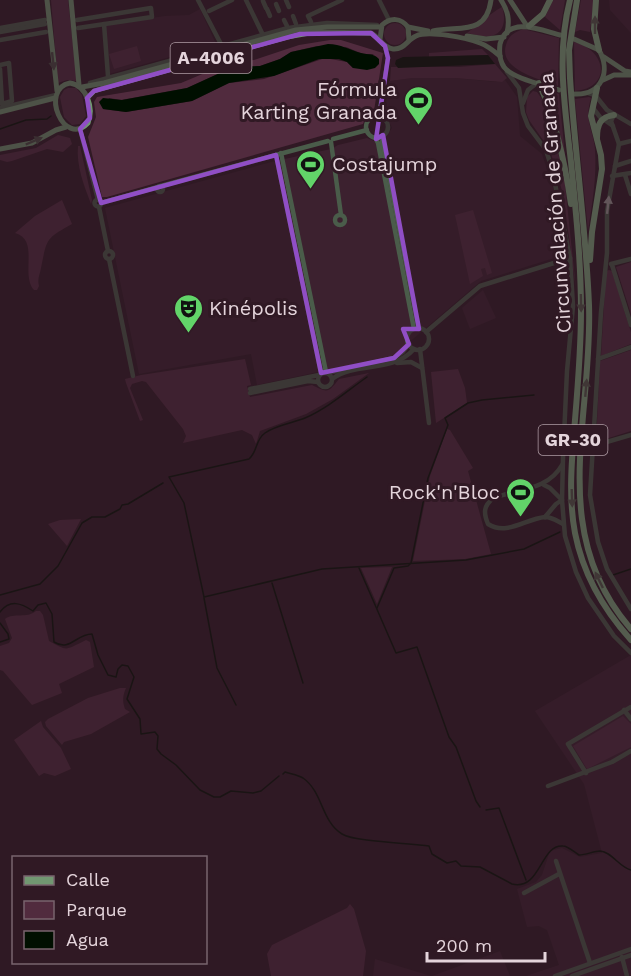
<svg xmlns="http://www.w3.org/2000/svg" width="631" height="976" font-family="'Work Sans',sans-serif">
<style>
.built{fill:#3c212f}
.green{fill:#512b3e;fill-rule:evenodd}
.water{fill:#000f00}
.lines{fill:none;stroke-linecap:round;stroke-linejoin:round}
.stream{stroke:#000f00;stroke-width:1.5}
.minor{stroke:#4a5c4a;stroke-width:4.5}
.major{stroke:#719771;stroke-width:5}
.highway{stroke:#80ae80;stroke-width:6}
.oneway{fill:#545c4d}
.oneway2{fill:#4a4b43}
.oneway3{fill:#9f9e9a}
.marked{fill:none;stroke:#904ec5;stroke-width:4.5;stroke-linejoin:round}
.labels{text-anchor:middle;stroke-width:6;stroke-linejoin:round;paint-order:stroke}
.shield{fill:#301924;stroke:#ae9ca4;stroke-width:1.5}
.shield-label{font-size:18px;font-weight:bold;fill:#e4d4db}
.poi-label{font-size:20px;fill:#e4d4db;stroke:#301924;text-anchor:end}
.street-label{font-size:20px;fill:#e4d4db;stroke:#301924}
</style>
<rect width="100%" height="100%" fill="#301924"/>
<g class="built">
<polygon points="609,0 631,0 631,33 610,10"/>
<polygon points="200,9 216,44 109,74 105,25 165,16 189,15"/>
<polygon points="413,78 455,78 496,82 505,80 517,97 520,136 542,154 555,194 564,255 481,281 393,356 257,385 251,354 139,374 105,208 275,161 331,149 338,145 367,138 374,141 385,139 392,128 385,112 389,81"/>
<polygon points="483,290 496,318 470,329 462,308"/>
<polygon points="631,655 631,976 526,976 559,965 547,930 539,926 527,927 517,889 536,882 542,875 550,851 562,848 580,857 602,853 584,784 535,711"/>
<polygon points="500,951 510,976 432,976"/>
<polygon points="375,959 431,976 373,976"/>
</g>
<g class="green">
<polygon points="51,0 68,0 77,81 67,80 58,83"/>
<polygon points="553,0 565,0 560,30 545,17"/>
<polygon points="581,0 594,0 590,32 580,30 575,32"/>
<path d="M502,7C506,18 505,33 491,36C484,38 474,34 467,33C478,25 489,14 502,7Z"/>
<circle cx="395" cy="34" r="11"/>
<path d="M523,29L559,38L558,86C541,79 498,70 506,45C508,36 515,32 523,29Z"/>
<path d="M330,40H341L383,53L374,111L365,119L363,124L107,197H102L88,137L96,117L94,102L97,97L181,83L231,62L254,60L299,45ZM317,46L346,47L363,54H374L353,68L347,62L325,58L264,79L229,83L192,101L126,112L103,109L109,98L121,100L187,88L233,67L260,66L280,59L291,52Z"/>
<path d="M574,42C608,51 611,88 575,91Z"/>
<polygon points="137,46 141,61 114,69 109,54"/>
<polygon points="482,49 488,55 429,57 429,53"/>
<polygon points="495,64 507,78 502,82 455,78 413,78 390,81 391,67 459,67"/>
<polygon points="68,88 76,88 82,95 86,116 80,124 72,125 64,117 60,97 64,90"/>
<polygon points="545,89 559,94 566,165 552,102"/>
<polygon points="533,91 537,92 544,102 564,175 576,289 563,194 550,150 529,120 526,112 527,97"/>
<path d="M589,97L591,98C584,120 593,129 595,149C597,177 592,204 588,231L575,99Z"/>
<polygon points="58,135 70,138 72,144 63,152 47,149 12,161 7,162 0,160 0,155 36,148"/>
<path d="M78,146H80L92,200L91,204C84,186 76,165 78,146Z"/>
<path d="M62,200L72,224C45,239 47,239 41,268C40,275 37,278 39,286L37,290H34C20,274 40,240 15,233L35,216Z"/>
<polygon points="473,210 492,273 487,275 485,268 481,269 483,276 470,284 455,215"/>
<polygon points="631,262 631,314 616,267"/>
<polygon points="609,270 612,271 631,332 631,344 601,356 606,271"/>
<polygon points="631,350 631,431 596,442 600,361"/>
<path d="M245,359L251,385L247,386L250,397L312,385C328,393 328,393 339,379L369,373L333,399L306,414L260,431L256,444L252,435L242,430L183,443L186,436L183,429L146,382L142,381L132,384L130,388L143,420L140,421L126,383L125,379L141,375Z"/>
<polygon points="458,369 465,388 467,403 436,423 431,372"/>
<polygon points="447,429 450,430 473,468 468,471 491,554 465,559 413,561 430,476"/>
<polygon points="81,519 67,546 48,524 60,520"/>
<polygon points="392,567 377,604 361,568"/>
<path d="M36,611H40L43,615L49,641C68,651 64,651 86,640L90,642L94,667L59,684L62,693L32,705L3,671L0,670V646L9,643L12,638L5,619C14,612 27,619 36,611Z"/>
<path d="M120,688H126C123,695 122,701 125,709L130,712L91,734L64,742L62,745L46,726L45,722L48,719L88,698Z"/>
<polygon points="623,716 631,724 631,747 587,769 573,746"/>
<polygon points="41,721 43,727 61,748 71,769 55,776 44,773 39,776 14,740"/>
<polygon points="350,904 354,909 366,951 363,976 271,976 267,954 272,945 347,908"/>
</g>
<g class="water">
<path d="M328,44C341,44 349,50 361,53C369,55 373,53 379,59V64L375,68L367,70L353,68L347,62L339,59H319L274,76L229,83L192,101L126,112L103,109L99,102L103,98L122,100L187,88L233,67L260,66L280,59L291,52Z"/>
<polygon points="488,55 495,64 398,68 395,64 396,60 403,57"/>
</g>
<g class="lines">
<g class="stream">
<polyline points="0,129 26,120 47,119 51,116"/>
<path d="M367,377C347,391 328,408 305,418C293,423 276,425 265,433C255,440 258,451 249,459L169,477L184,503L204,597L322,569L466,560L524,549L560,532"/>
<polyline points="359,568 396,653 417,647 449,737 456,747 476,801 480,807"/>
<polyline points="613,575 631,569"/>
<polyline points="272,583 303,683"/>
<polyline points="0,595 40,584 58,566 82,523 92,517 105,517 120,509 122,505 128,504 163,483"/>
<polyline points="204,598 217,668 236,705"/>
<polyline points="377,608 394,568 408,566 411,563 428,478 448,425 445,418 468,403 482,400 534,395"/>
<path d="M0,612C10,599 21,603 33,611L38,605L46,603L52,614L54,642C70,652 76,634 92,634L98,655L108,675L116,677L118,669L122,665L128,666L134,677L127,699L140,719L141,734L155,732L158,736L157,749L161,754L176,765L200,790L214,797H220L231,791L253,793L261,791L279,776"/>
<polyline points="0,623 8,634 9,639 0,642"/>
<path d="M283,774L285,772C291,774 298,775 303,778C323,792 321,821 342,834C355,842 410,843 429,846L432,854L447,863L456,861L461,866L480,867L512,884C541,891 540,844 563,846C568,846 574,852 579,855C586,855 594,851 600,851C612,852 619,867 631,870"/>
<polyline points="486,810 499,808 526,880"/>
</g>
<g class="minor">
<polyline points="198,0 222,46"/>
<polyline points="246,0 262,33"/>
<polyline points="286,0 289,7"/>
<polyline points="379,0 389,20"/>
<polyline points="263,1 266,8"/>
<polyline points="276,4 279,11"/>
<polyline points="267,9 270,16"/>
<polyline points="209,11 232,0"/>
<polyline points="293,16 296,24"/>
<polyline points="77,20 151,8 152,17 78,28"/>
<polyline points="284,20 287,26"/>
<polyline points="311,22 308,16 342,0"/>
<polyline points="104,24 108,76"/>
<polyline points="0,28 45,20"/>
<polyline points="0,32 45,24"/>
<polyline points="0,40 46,32"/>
<polyline points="0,65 9,63 12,101 2,104 0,69"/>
<polyline points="507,72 519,88 523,113 528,126 546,150 552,169 570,258 573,306 567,371 563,458 562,500 565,536 576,572 588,598 614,636 631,653"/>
<polyline points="90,83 288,28 327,23 377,25"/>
<polyline points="588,93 595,95 607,110 631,124"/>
<polyline points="523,103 528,90 537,83"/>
<polyline points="0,108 56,95"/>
<polyline points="593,108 600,117 613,126"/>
<polyline points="614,115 611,121 619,144 607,211 607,253 601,312 590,495 598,542 607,569 631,609"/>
<polyline points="379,116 388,58 385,46"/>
<circle cx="377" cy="127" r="11"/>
<polyline points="80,129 98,200"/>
<polyline points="383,135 382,143 419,329"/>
<polyline points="375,137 378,143 414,329"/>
<polyline points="333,139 367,130"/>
<polyline points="331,142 341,215"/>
<polyline points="619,144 631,141"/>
<polyline points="281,153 326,372"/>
<polyline points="276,155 321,373"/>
<polyline points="615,166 631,161"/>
<polyline points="625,175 631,194"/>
<polyline points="612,176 631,173"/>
<circle cx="160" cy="189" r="3"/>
<polyline points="161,186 328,141"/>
<circle cx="98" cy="203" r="3.5"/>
<polyline points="101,203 158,187"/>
<polyline points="99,207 108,251"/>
<circle cx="340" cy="220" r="5"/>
<circle cx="109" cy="255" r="4"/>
<polyline points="109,259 133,376"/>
<polyline points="611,264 631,259"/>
<polyline points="612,265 631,325"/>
<circle cx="418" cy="339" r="11"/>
<polyline points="426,332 480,286 570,258"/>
<polyline points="420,349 429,423"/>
<polyline points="598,359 631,347"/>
<polyline points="397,363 411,362 422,368"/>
<circle cx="325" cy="380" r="7"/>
<polyline points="328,373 394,358 403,352 409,344"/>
<path d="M332,379C356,361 392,374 414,349"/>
<polyline points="250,389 319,375"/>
<polyline points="250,393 308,381 318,382"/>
<polyline points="593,446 631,435"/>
<path d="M562,465C548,490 519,489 493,498C484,506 483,512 488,524C507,536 525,519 545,517C552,517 557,521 563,524"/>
<polyline points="544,485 550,488 562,500 556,504 545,517"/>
<polyline points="624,710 631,719"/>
<polyline points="586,773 568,744 631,707"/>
<polyline points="548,786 612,762 631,751"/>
<polyline points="556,861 590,963"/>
<polyline points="524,893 559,874"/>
<polyline points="622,957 627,976"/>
<polyline points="555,976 631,949"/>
<polyline points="572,976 631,955"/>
</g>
<g class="major">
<polyline points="47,0 57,91"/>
<polyline points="71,0 79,85"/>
<path d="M501,0C508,11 510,20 507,33"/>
<polyline points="510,0 527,26"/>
<polyline points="408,27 428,31"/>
<path d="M433,31C458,25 486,37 491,0"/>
<polyline points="467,36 486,39 504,37"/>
<path d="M380,39L382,25C391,17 401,18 408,27L409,40"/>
<path d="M574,39L599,50C611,71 602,95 575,94"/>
<polyline points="604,57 625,71 631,72"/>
<polyline points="603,80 614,75 631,75"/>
<path d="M70,83C87,86 94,108 88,123C64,148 39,89 70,83Z"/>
<polyline points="82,87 104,83 296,30 327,27 381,27"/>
<path d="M559,90C545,85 513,79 504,67C500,61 499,52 500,44C508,15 541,30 560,35"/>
<path d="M87,98L94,91L103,88L287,37L315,32L371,33C379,37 383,48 393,49C404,50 407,40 416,36C429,30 467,38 480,43C488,46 494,51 500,56"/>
<polyline points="0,112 55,98"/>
<polyline points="0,149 32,143 56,130 66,127"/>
</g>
<g class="highway">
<path d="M570,0C556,54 565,108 571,162C576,212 581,261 581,311C581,348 578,384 575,420C572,457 568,496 575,533C583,574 603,609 631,640"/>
<path d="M577,0L569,50L570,78C575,154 586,229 589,305C593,419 546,532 631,629"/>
<polyline points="596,0 594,29 599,50"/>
<polyline points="529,26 543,14 550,0"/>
<path d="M539,83C556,121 565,163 571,204"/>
<path d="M597,138C597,125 600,117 614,115"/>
<polyline points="590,260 592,232 602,169 601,155 591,116 597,88"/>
</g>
</g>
<defs><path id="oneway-solid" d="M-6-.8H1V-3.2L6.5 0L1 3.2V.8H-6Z" transform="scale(1.5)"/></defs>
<g class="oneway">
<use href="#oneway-solid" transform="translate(595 25) rotate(-90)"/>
<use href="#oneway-solid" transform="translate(581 303) rotate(89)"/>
<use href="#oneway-solid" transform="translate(586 388) rotate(-85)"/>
<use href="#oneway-solid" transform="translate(572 498) rotate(88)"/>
<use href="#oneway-solid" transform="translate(599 580) rotate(-116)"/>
</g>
<g class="oneway2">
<use href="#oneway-solid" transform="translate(53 61) rotate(84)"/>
<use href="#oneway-solid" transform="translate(34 141) rotate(-23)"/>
</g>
<use class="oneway3" href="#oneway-solid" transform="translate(608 205) rotate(-84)"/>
<path d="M0 0H631V976H0ZM371,33L385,46L388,58L376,139L383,135L419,329H403L409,344L394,358L321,373L276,155L101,203L80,129L90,118L87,98L94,91L300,34Z" fill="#301924" fill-opacity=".55" fill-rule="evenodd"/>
<path class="marked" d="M371,33L385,46L388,58L376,139L383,135L419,329H403L409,344L394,358L321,373L276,155L101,203L80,129L90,118L87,98L94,91L300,34Z"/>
<defs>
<symbol id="stadium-pin" viewBox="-11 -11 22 30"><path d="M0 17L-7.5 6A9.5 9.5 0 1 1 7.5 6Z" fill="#62d469" stroke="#301924"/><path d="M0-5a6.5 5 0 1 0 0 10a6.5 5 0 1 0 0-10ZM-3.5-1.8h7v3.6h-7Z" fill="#111"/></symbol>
<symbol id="theatre-pin" viewBox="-11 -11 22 30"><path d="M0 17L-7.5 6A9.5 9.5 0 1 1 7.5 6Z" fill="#62d469" stroke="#301924"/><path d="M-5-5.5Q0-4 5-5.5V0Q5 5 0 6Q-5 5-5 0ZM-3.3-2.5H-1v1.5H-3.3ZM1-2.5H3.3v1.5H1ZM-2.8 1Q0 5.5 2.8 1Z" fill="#111"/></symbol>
</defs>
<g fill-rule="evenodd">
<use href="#stadium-pin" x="402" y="84" width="33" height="45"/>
<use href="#stadium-pin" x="294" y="148" width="33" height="45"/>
<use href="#theatre-pin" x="172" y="292" width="33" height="45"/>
<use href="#stadium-pin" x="504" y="476" width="33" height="45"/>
</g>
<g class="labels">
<g class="shield">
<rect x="170.5" y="43" width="81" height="30" rx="4.5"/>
<rect x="538.5" y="425" width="69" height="30" rx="4.5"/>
</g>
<g class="shield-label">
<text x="211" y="64">A-4006</text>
<text x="573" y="446">GR-30</text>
</g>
<g class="poi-label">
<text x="397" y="96">Fórmula<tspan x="397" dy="23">Karting Granada</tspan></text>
<text x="332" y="171" text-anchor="start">Costajump</text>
<text x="209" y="315" text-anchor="start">Kinépolis</text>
<text x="500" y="499">Rock'n'Bloc</text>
</g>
<g class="street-label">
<text transform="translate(555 203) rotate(-94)" y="7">Circunvalación de Granada</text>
</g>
</g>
<rect x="12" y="856" width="195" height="108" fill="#301924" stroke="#78646d" stroke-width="1.5"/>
<rect x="24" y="876" width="30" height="9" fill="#719771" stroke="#78646d" stroke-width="1.5"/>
<text x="66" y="886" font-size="18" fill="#e4d4db">Calle</text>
<rect x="24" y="901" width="30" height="18" fill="#512b3e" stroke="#78646d" stroke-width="1.5"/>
<text x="66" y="916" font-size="18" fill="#e4d4db">Parque</text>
<rect x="24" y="931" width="30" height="18" fill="#000f00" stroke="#78646d" stroke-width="1.5"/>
<text x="66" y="946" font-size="18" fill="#e4d4db">Agua</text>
<path d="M427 952v9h118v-9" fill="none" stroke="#e4d4db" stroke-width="3"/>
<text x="436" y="952" font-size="18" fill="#e4d4db" stroke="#301924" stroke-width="4.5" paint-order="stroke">200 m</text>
</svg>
